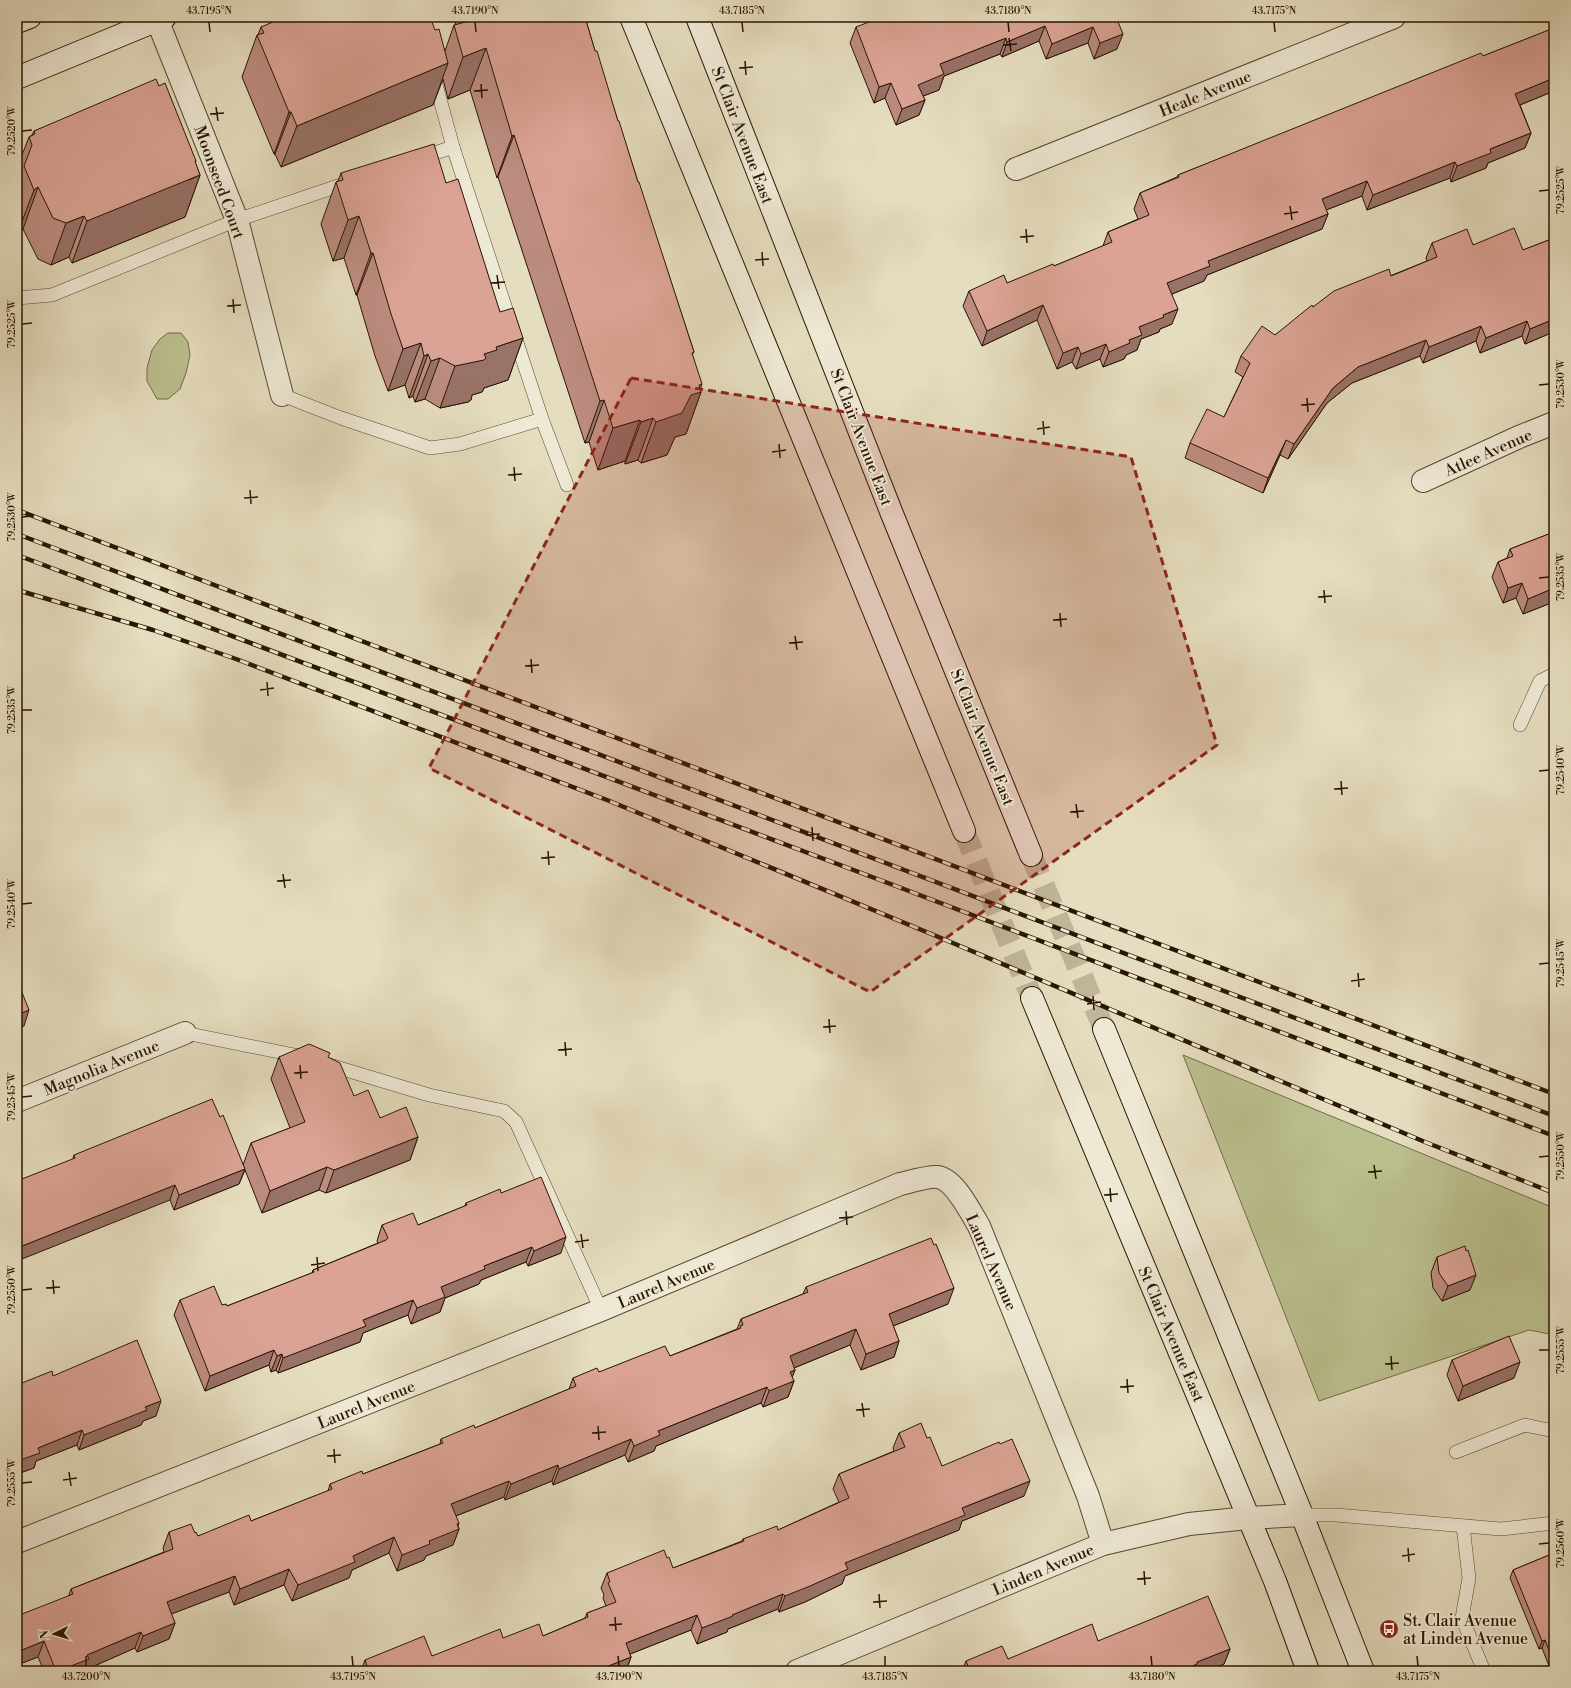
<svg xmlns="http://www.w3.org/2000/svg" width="1571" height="1688" font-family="'Libre Bodoni',serif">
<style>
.green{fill:#bbbf8e;stroke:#736a48}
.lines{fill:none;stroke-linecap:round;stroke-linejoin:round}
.secondary-tunnel{stroke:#c0b599;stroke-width:22;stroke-dasharray:22 11;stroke-linecap:butt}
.lane-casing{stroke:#5a4731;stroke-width:14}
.street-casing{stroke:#5a4731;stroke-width:24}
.secondary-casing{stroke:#2b1502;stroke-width:24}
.lane{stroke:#eee9d5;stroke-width:13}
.street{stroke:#eee9d5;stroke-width:22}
.secondary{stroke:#eee9d5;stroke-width:22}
.rail-casing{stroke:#2b1502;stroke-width:4.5}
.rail{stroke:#eee9d5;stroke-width:3;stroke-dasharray:9;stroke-linecap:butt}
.wall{fill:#bc8c80;stroke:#2b1502}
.shaded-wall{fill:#997268;stroke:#2b1502}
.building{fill:#dba395;stroke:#2b1502}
.marked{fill:#8f2418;fill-opacity:0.2;stroke:#8f2418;stroke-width:3;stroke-dasharray:8 5;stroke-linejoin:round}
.ticks{fill:none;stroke:#2b1502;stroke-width:1.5}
.labels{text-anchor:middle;stroke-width:3.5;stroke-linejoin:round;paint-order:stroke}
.street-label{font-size:16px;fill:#2b1502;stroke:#eee9d5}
.poi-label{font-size:16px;fill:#2b1502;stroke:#eee9d5;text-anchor:start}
.neatline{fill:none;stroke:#2b1502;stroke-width:1.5}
.ticks-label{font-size:10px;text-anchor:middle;fill:#2b1502}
</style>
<rect width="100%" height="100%" fill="#e5ddbf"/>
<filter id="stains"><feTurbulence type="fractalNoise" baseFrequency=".005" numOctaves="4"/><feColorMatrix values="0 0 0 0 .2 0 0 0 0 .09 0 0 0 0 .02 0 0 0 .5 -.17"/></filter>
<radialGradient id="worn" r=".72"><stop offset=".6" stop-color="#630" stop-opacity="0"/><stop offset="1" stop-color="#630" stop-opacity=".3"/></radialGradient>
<g class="green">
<polygon points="168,333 181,333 188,342 190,355 186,373 180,389 168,399 157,399 147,381 147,368 152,350 160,339"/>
<polygon points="1183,1055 1554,1208 1554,1335 1529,1330 1319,1401"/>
</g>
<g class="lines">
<g class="secondary-tunnel">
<polyline points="964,831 1032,998"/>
<polyline points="1031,855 1104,1029"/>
</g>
<defs>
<g id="lane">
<polyline points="434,77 453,147 542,419 567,485"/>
<polyline points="420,158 453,147"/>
<polyline points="17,298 52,295 237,220 350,182"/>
<polyline points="282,395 341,418 430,448 460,444 542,419"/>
<polyline points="1520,725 1540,681 1554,674"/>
<polyline points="185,1033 304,1057"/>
<polyline points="326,1064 429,1095 504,1111 516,1122 601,1310"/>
<polyline points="1456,1452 1525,1425 1554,1431"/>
<polyline points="1302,1515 1336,1515 1501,1529 1554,1523"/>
<polyline points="1463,1526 1469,1578 1462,1618 1484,1671"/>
</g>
<g id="street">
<polyline points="156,17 237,220 282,395"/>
<polyline points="1016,169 1394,17"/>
<polyline points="1423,481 1519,437 1554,423"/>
<polyline points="17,1101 185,1033"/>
<path d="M17,1542L601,1310L900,1184C909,1182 929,1176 937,1177C954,1178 971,1213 979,1226L1088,1496L1103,1544"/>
<polyline points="797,1671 1103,1544 1189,1524 1248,1518 1302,1515"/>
</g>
<g id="secondary">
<polyline points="631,17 964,831"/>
<polyline points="697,17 892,514 1031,855"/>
<polyline points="17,22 30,17"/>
<polyline points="17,78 165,17"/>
<polyline points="1032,998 1275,1581 1308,1671"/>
<polyline points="1104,1029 1302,1515 1363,1671"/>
</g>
</defs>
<use href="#lane" class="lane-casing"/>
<use href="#street" class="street-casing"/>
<use href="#secondary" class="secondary-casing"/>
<use href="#lane" class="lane"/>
<use href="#street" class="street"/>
<use href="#secondary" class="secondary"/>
<defs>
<g id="rail">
<polyline points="17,510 1554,1094"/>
<polyline points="17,534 1554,1116"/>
<polyline points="17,555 880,880 1554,1136"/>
<polyline points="17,590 153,630 236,659 607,800 941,938 1425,1142 1554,1193"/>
</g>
</defs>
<use href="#rail" class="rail-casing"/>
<use href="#rail" class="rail"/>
</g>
<g class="wall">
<polygon points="453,17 585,17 595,51 618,121 694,352 692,355 701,392 686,434 675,437 667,455 641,463 638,460 625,464 625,461 598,470 589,442 585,443 498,177 497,178 470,90 448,99 443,79 433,105 281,167 275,154 274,154 242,77 257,35 258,35 261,27 435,30 445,51 454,25 456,25"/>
<polygon points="1117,18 1117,49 1094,59 1088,43 1046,59 1039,41 1002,57 1000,54 944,76 939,90 923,96 925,100 919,115 896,125 885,98 874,103 850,43 856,27 1118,18"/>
<polygon points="1554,28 1554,91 1520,105 1531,133 1525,148 1488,163 1486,168 1451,182 1450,178 1367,210 1362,196 1326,210 1328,214 1322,229 1207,275 1204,281 1172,294 1172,324 1160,329 1159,332 1141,339 1137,350 1126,355 1124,359 1103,367 1100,359 1076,369 1072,362 1057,369 1037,320 982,346 963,306 969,291 1007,283 1054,266 1103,246 1108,232 1138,219 1134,209 1140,193 1177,177 1178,175 1483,56"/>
<polygon points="159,86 195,163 200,175 185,217 72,263 69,257 51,265 38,259 23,229 18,232 17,228 17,168 29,137 32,135 34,131"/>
<polygon points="341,173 446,183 500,312 523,338 508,380 484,388 482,392 472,395 471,400 468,402 440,408 425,399 415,402 413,396 409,398 405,385 388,391 375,356 357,295 356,295 344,258 333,261 321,224 336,182 338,181"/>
<polygon points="1554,238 1554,338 1553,339 1551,333 1525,344 1522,336 1480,353 1476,341 1423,363 1420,356 1352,383 1327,403 1288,459 1280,455 1263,493 1185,458 1190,443 1224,417 1243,377 1235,372 1241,356 1275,335 1313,307 1427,261 1426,258 1432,243 1473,245 1523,250"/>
<polygon points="1554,532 1554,594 1551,603 1523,614 1516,598 1503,603 1492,577 1498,562 1507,558 1510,549"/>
<polygon points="279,1057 328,1057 354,1096 380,1118 418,1137 410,1160 326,1193 319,1190 262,1213 245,1170 239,1184 174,1210 170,1200 73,1158 74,1155 220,1117 243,1165 251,1143 290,1128 271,1079"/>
<polygon points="501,1193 561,1253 528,1266 526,1262 481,1280 479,1284 445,1298 440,1312 411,1324 408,1315 363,1333 360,1342 278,1373 276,1370 271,1372 269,1365 205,1391 174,1315 180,1300 222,1305 227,1306 312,1273 313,1270 378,1243 377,1241 382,1225 418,1225 465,1206 466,1203"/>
<polygon points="1437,1257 1470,1290 1442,1301 1433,1288 1431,1273"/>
<polygon points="806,1287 948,1304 893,1326 899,1341 894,1357 861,1370 850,1345 794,1368 795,1370 792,1377 794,1381 788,1397 763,1407 761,1403 656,1446 654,1451 628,1462 625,1455 553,1485 552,1481 505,1500 504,1497 456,1516 459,1529 453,1545 426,1556 424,1560 397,1571 389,1553 352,1570 349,1578 292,1601 284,1585 234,1605 229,1592 171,1614 175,1623 169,1639 137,1652 135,1648 85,1670 84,1671 44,1671 38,1657 17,1665 69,1595 71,1589 164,1552 163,1548 169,1532 195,1533 198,1536 251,1521 328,1491 330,1484 363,1474 440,1444 441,1439 475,1428 569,1389 573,1378 670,1356 737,1329 741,1319 803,1294"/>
<polygon points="1452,1360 1514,1378 1458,1401 1447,1375"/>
<polygon points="53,1376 156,1416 143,1421 141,1425 79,1450 77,1445 36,1461 34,1468 17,1474 17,1385"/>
<polygon points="899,1433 927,1438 942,1466 1024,1496 962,1521 959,1530 845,1576 842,1584 805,1602 779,1612 778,1609 728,1629 727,1632 697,1644 691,1630 630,1654 631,1657 626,1671 361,1671 365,1660 432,1656 503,1638 543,1636 585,1618 587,1613 606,1606 603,1598 604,1595 601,1588 607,1573 667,1558 673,1568 742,1541 743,1539 778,1530 839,1502 833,1489 839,1474 894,1451 893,1448"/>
<polygon points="1554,1553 1554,1671 1551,1671 1542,1648 1539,1649 1510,1578 1513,1570"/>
<polygon points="1098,1641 1230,1649 1224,1664 1207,1671 962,1671 966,1661 1008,1659"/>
</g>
<g class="shaded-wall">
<polygon points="1045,26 1039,41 1002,57 1007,42"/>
<polygon points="1093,27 1088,43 1046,59 1052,44"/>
<polygon points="1123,34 1117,49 1094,59 1100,43"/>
<polygon points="1006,38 1000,54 944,76 939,90 913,100 918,85 940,64"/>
<polygon points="486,48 470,90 448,99 463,57"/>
<polygon points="448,63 433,105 281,167 297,126"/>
<polygon points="1554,78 1554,91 1510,109 1515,94"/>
<polygon points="891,83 885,98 874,103 879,87"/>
<polygon points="925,100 919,115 896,125 902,109"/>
<polygon points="289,112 291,112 275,154 274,154"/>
<polygon points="1531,133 1525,148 1488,163 1486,168 1451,182 1457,166 1490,149"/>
<polygon points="514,135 498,177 497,178 512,136"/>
<polygon points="195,161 196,161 189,180 200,175 185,217 72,263 87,221"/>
<polygon points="1455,162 1450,178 1367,210 1373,195"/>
<polygon points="1367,181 1362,196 1316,214 1322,199"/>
<polygon points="38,187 23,229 18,232 34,190"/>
<polygon points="1328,214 1322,229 1207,275 1204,281 1162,298 1167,283 1208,261"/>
<polygon points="84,216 69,257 51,265 66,223"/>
<polygon points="359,216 344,258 333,261 348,220"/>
<polygon points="371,253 373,253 357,295 356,295"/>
<polygon points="1043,305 1037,320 982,346 987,331"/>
<polygon points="1178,309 1172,324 1160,329 1159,332 1141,339 1137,350 1126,355 1124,359 1103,367 1109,352 1129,340 1139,327 1163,315"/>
<polygon points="1554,319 1554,325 1551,333 1525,344 1530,329"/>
<polygon points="1527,321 1522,336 1480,353 1486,338"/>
<polygon points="1481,326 1476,341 1423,363 1429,347"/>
<polygon points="523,338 508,380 484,388 482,392 472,395 471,400 468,402 440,408 455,366 484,354 496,347"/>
<polygon points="1426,340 1420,356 1352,383 1327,403 1288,459 1294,444 1333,388 1358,367"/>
<polygon points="421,343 405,385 388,391 403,349"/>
<polygon points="1106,344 1100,359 1076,369 1081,354"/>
<polygon points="1078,347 1072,362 1057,369 1063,353"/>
<polygon points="428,354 413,396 409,398 424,356"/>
<polygon points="440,358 425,399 415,402 431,361"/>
<polygon points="702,384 699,393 701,392 686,434 675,437 667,455 641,463 656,422 691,395 699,385"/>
<polygon points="604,400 589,442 585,443 600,401"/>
<polygon points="653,418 638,460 625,464 641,422"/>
<polygon points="640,420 625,461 598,470 613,428"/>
<polygon points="1286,440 1280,455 1263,493 1268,478"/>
<polygon points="1554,571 1554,584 1551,573"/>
<polygon points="1522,583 1516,598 1503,603 1508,588"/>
<polygon points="1554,588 1554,594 1551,603 1523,614 1528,599"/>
<polygon points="29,1010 24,1026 17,1028 17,1015"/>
<polygon points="418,1137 410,1160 326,1193 334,1170"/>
<polygon points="327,1167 319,1190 262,1213 270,1191"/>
<polygon points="245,1169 239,1184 174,1210 179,1195"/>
<polygon points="175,1185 170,1200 17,1261 17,1248"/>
<polygon points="566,1237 561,1253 528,1266 534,1251"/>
<polygon points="532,1247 526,1262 481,1280 479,1284 445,1298 440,1312 411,1324 417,1308 441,1287 484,1266"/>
<polygon points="1476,1275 1470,1290 1442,1301 1448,1286"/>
<polygon points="954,1288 948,1304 883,1330 889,1314"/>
<polygon points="413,1300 408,1315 363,1333 360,1342 278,1373 283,1358 363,1320"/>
<polygon points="856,1329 850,1345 784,1372 790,1356"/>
<polygon points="899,1341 894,1357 861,1370 866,1354"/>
<polygon points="274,1350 269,1365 205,1391 210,1376"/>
<polygon points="282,1354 276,1370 271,1372 277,1356"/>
<polygon points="1520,1362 1514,1378 1458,1401 1463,1386"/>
<polygon points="795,1370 790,1383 794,1381 788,1397 763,1407 769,1391 790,1372"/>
<polygon points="767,1387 761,1403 656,1446 654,1451 628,1462 634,1446 658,1431"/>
<polygon points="161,1401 156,1416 143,1421 141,1425 79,1450 84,1435 145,1407"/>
<polygon points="82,1430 77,1445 36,1461 34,1468 17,1474 17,1461 38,1448"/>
<polygon points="631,1439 625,1455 553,1485 559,1469"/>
<polygon points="558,1465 552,1481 505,1500 511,1484"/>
<polygon points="509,1481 504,1497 445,1520 451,1504"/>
<polygon points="1030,1481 1024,1496 962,1521 959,1530 845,1576 842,1584 805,1602 779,1612 785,1596 845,1563 962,1508"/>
<polygon points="459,1523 456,1530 459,1529 453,1545 426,1556 424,1560 397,1571 402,1555 429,1541 457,1524"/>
<polygon points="394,1537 389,1553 352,1570 349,1578 292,1601 298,1585 353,1556"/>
<polygon points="289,1569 284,1585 234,1605 240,1589"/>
<polygon points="235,1576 229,1592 161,1618 167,1602"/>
<polygon points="783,1594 778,1609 728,1629 727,1632 697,1644 702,1628 732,1615"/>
<polygon points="697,1615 691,1630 620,1658 626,1643"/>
<polygon points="175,1623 169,1639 137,1652 143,1636"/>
<polygon points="141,1632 135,1648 85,1670 84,1671 58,1671 87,1655"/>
<polygon points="1545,1640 1542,1648 1539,1649 1542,1641"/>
<polygon points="44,1641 38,1657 17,1665 17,1652"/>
<polygon points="1230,1649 1224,1664 1207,1671 1181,1671 1197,1662"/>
<polygon points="631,1657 626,1671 596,1671"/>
</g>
<g class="building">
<polygon points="285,17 430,17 435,30 439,29 448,63 297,126 291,112 289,112 257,35 264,33 261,27"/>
<polygon points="481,17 585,17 595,51 597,51 618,121 619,121 638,182 639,182 694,352 692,353 702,384 699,385 701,392 691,395 682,413 656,422 653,418 641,422 640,420 613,428 604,400 600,401 514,135 512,136 486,48 463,57 454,25 481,18"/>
<polygon points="882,17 1116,17 1123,34 1100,43 1093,27 1052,44 1045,26 1007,42 1006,38 940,64 944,74 918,85 925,100 902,109 891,83 879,87 856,27"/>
<polygon points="1554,28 1554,78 1515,94 1531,133 1490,149 1491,153 1457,166 1455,162 1373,195 1367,181 1322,199 1328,214 1208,261 1210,266 1167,283 1178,309 1163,315 1164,317 1139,327 1142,335 1129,340 1130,343 1109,352 1106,344 1081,354 1078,347 1063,353 1043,305 987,331 969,291 1004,275 1007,283 1053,264 1054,266 1112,242 1108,232 1149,215 1140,193 1179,177 1178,175 1481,53 1483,56"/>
<polygon points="156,79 159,86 165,83 196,161 195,161 200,175 87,221 84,216 66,223 53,218 38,187 34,190 24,166 32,145 29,137 35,134 34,131"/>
<polygon points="434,144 446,183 458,179 500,312 513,308 523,338 496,347 497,350 484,354 486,358 484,360 455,366 440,358 431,361 428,354 424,356 421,343 403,349 391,314 373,253 371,253 359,216 348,220 336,182 343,180 341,173"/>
<polygon points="1514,228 1523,250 1554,238 1554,319 1530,329 1527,321 1486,338 1481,326 1429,347 1426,340 1358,367 1333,388 1294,444 1286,440 1268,478 1190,443 1207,409 1224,417 1250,363 1241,356 1262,326 1275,335 1312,305 1313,307 1334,291 1389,269 1391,276 1437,257 1432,243 1467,229 1473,245"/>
<polygon points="1554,532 1554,571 1551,573 1554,580 1554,588 1528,599 1522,583 1508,588 1498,562 1513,556 1510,549"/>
<polygon points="17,980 29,1010 17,1015"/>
<polygon points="309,1044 330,1053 328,1057 340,1063 354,1096 368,1090 380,1118 406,1107 418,1137 334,1170 327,1167 270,1191 251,1143 305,1122 279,1057"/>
<polygon points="212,1099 220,1117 223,1115 245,1169 179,1195 175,1185 17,1248 17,1181 75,1158 74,1155"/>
<polygon points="541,1177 566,1237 534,1251 532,1247 484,1266 485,1269 441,1287 445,1297 417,1308 413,1300 363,1320 366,1326 283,1358 282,1354 277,1356 274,1350 210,1376 180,1300 214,1286 222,1305 226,1304 227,1306 314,1272 313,1270 386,1240 388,1238 382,1225 413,1213 418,1225 467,1205 466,1203 500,1189 501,1193"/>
<polygon points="931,1238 934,1245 936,1244 954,1288 889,1314 899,1341 866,1354 856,1329 790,1356 795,1370 790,1372 794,1381 769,1391 767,1387 658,1431 660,1435 634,1446 631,1439 559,1469 558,1465 511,1484 509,1481 451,1504 459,1523 457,1524 459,1529 429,1541 430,1544 402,1555 394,1537 353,1556 355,1562 298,1585 289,1569 240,1589 235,1576 167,1602 175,1623 143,1636 141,1632 87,1655 89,1659 58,1671 56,1671 44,1641 17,1652 17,1616 73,1594 71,1589 173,1549 169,1532 191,1524 195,1533 196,1532 198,1536 249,1515 251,1521 332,1489 330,1484 362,1471 363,1474 443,1443 441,1439 474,1425 475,1428 576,1386 573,1378 597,1368 599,1372 665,1346 670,1356 741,1328 740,1326 743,1325 741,1319 808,1292 806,1287"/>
<polygon points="1465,1246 1466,1251 1468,1250 1476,1275 1448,1286 1439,1273 1437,1257"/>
<polygon points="1509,1336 1520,1362 1463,1386 1452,1360"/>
<polygon points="137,1340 161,1401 145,1407 147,1410 84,1435 82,1430 38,1448 40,1453 17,1461 17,1385 52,1371 53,1376"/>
<polygon points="921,1423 927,1438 930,1437 942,1466 999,1442 1000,1444 1012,1439 1030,1481 962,1508 965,1515 845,1563 848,1569 810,1586 785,1596 783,1594 732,1615 733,1616 702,1628 697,1615 626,1643 631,1657 596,1671 369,1671 365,1660 424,1636 432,1656 500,1629 503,1638 539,1624 543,1636 588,1617 587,1613 616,1602 608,1583 610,1582 607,1573 664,1550 667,1558 669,1557 673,1568 744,1541 743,1539 777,1526 778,1530 849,1498 839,1474 905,1447 899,1433"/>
<polygon points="1554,1553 1554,1663 1545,1640 1542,1641 1513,1570"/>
<polygon points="1208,1596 1230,1649 1197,1662 1197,1664 1181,1671 970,1671 966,1661 1002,1646 1008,1659 1092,1624 1098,1641"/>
</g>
<path class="marked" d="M631,378L1131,457L1217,745L870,992L429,768Z"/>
<path class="ticks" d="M209,22L210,32M475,22L476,32M742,22L743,32M1008,22L1009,32M1274,22L1275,32M1009,38L1011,51M1003,45L1017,44M745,61L746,75M739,68L753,67M481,84L482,98M474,91L488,90M216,107L218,121M210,114L224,113M22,131L32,130M1539,191L1549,190M1290,206L1292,220M1284,214L1298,212M1026,229L1027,243M1020,237L1034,236M762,252L763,266M755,260L769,259M497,275L499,289M491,283L505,282M233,299L234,313M227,306L241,305M22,324L32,323M1539,385L1549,384M1307,398L1308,412M1301,405L1315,404M1043,421L1044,435M1037,429L1050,427M779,444L780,458M772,452L786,450M514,467L515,481M508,475L522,474M250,490L251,504M244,498L258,497M22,517L32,516M1539,578L1549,577M1324,590L1325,603M1318,597L1332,596M1060,613L1061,627M1053,620L1067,619M795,636L797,650M789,643L803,642M531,659L532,673M525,666L539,665M267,682L268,696M260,690L274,688M22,710H32M1539,771L1549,770M1341,781L1342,795M1334,789L1348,788M1076,804L1078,818M1070,812L1084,811M812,827L813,841M806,835L820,834M548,851L549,865M541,858L555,857M283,874L285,888M277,881L291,880M22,904L32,903M1539,964L1549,963M1358,973L1359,987M1351,981L1365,979M1093,996L1094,1010M1087,1004L1101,1002M829,1019L830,1033M823,1027L836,1026M565,1042L566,1056M558,1050L572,1049M300,1065L301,1079M294,1073L308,1072M22,1097L32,1096M1539,1157L1549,1156M1374,1165L1376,1179M1368,1172L1382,1171M1110,1188L1111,1202M1104,1195L1118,1194M846,1211L847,1225M839,1218L853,1217M581,1234L583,1248M575,1242L589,1240M317,1257L318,1271M311,1265L325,1263M53,1280L54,1294M46,1288L60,1287M22,1290L32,1289M1539,1350H1549M1391,1356L1392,1370M1385,1364L1399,1363M1127,1379L1128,1393M1120,1387L1134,1386M862,1403L864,1417M856,1410L870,1409M598,1426L599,1440M592,1433L606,1432M334,1449L335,1463M327,1456L341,1455M69,1472L71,1486M63,1480L77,1478M22,1483L32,1482M1539,1544L1549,1543M1408,1548L1409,1562M1402,1556L1415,1554M1144,1571L1145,1585M1137,1579L1151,1578M879,1594L880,1608M873,1602L887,1601M615,1617L616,1631M609,1625L622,1624M86,1656V1666M352,1656L353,1666M618,1656L619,1666M885,1656V1666M1151,1656L1152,1666M1417,1656L1418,1666"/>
<defs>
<symbol id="bus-disc" viewBox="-11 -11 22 22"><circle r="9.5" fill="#8f2418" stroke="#eee9d5"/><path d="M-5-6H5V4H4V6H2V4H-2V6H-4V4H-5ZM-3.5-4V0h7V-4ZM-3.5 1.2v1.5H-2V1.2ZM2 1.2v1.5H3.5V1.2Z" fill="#fff"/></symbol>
</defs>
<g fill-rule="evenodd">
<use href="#bus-disc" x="1378" y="1618" width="22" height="22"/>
</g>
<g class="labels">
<g class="street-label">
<text transform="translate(1205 93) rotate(-22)" y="6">Heale Avenue</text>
<text transform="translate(743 135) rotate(69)" y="6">St Clair Avenue East</text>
<text transform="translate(220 182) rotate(70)" y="6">Moonseed Court</text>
<text transform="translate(862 437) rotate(69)" y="6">St Clair Avenue East</text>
<text transform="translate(1488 452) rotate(-24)" y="6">Atlee Avenue</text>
<text transform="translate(983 737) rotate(68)" y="6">St Clair Avenue East</text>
<text transform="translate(101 1067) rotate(-22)" y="6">Magnolia Avenue</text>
<text transform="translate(992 1262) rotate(66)" y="6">Laurel Avenue</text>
<text transform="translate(666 1283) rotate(-23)" y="6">Laurel Avenue</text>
<text transform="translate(1172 1334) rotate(67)" y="6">St Clair Avenue East</text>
<text transform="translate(366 1404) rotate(-22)" y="6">Laurel Avenue</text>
<text transform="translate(1043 1569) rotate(-23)" y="6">Linden Avenue</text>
</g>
<g class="poi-label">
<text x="1403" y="1626">St. Clair Avenue<tspan x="1403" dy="18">at Linden Avenue</tspan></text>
</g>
</g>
<rect width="1571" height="1688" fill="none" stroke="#e5ddbf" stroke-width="44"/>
<g transform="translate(54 1634) rotate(265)" stroke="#eee9d5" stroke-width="3" paint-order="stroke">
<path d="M0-3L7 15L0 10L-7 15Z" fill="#2b1502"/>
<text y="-6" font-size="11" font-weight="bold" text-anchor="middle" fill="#2b1502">N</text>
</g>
<rect x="22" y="22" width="1527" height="1644" class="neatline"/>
<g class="ticks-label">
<text x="209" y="14">43.7195°N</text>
<text x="475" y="14">43.7190°N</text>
<text x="742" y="14">43.7185°N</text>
<text x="1008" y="14">43.7180°N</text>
<text x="1274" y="14">43.7175°N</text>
<text transform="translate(11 131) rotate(-90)" y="4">79.2520°W</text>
<text transform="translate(1560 190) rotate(-90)" y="4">79.2525°W</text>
<text transform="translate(11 324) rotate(-90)" y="4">79.2525°W</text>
<text transform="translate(1560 384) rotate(-90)" y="4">79.2530°W</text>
<text transform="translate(11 517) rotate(-90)" y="4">79.2530°W</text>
<text transform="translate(1560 577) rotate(-90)" y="4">79.2535°W</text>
<text transform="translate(11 710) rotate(-90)" y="4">79.2535°W</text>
<text transform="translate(1560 770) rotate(-90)" y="4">79.2540°W</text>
<text transform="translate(11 904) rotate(-90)" y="4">79.2540°W</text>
<text transform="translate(1560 963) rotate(-90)" y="4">79.2545°W</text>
<text transform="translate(11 1097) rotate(-90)" y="4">79.2545°W</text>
<text transform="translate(1560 1156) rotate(-90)" y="4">79.2550°W</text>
<text transform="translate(11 1290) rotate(-90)" y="4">79.2550°W</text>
<text transform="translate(1560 1350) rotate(-90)" y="4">79.2555°W</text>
<text transform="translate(11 1483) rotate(-90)" y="4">79.2555°W</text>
<text transform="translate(1560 1543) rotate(-90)" y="4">79.2560°W</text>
<text x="86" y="1680">43.7200°N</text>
<text x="353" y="1680">43.7195°N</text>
<text x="619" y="1680">43.7190°N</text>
<text x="885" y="1680">43.7185°N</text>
<text x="1152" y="1680">43.7180°N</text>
<text x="1418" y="1680">43.7175°N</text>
</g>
<rect width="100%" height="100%" filter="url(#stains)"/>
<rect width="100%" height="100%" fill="url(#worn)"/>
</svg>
